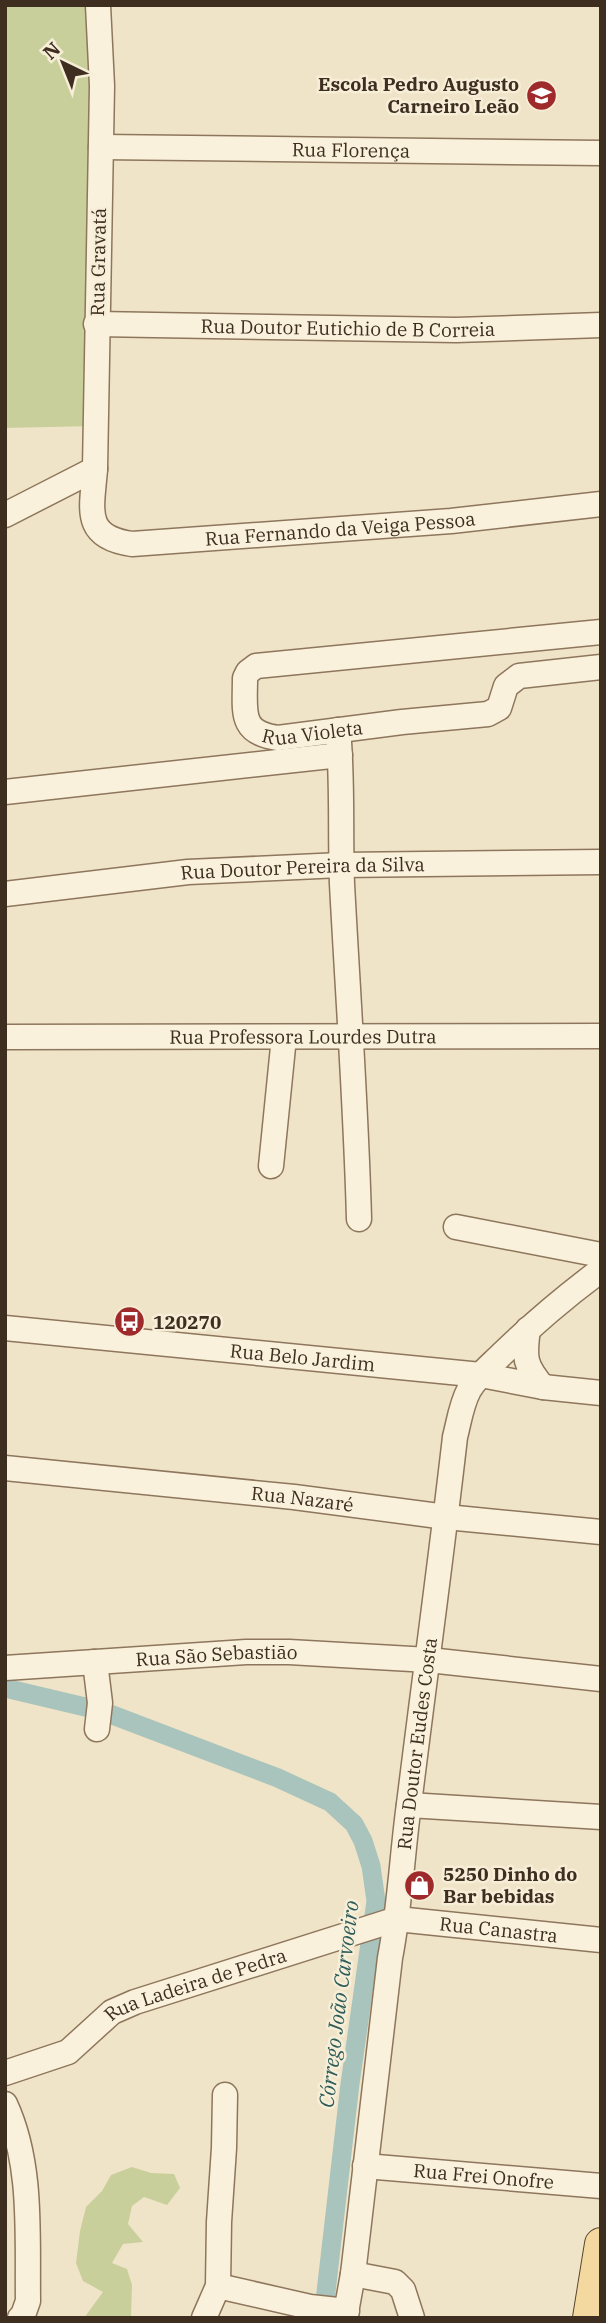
<svg xmlns="http://www.w3.org/2000/svg" width="606" height="2323" font-family="'IBM Plex Serif',serif">
<style>
.green{fill:#c9cf9b}
.lines{fill:none;stroke-linecap:round;stroke-linejoin:round}
.canal{stroke:#a9c4bc;stroke-width:19}
.minor-casing{stroke:#8d765c;stroke-width:27}
.major-casing{stroke:#5b4430;stroke-width:34}
.minor{stroke:#faf1dc;stroke-width:24}
.major{stroke:#f3d9a0;stroke-width:32}
.labels{text-anchor:middle;stroke-width:5;stroke-linejoin:round;paint-order:stroke}
.poi-label{font-size:19px;font-weight:bold;fill:#3d2e20;stroke:#f7eed8;text-anchor:start}
.street-label{font-size:19px;fill:#3d2e20;stroke:#f7eed8}
.water-label{font-size:21px;font-style:italic;fill:#2f5d5a;stroke:#f7eed8}
</style>
<rect width="100%" height="100%" fill="#f0e4c8"/>
<g class="green">
<polygon points="5,5 98,5 95,426 5,428"/>
<polygon points="132,2167 151,2173 174,2174 180,2188 167,2205 144,2197 132,2206 128,2224 143,2242 123,2244 112,2263 127,2269 132,2285 131,2318 84,2318 103,2292 83,2281 76,2263 80,2231 86,2207 102,2191 111,2175"/>
</g>
<g class="lines">
<polyline class="canal" points="5,1688 102,1711 278,1778 330,1802 354,1824 363,1841 371,1866 376,1901 350,2084 323,2318"/>
<defs>
<g id="minor">
<path id="s1" d="M98,5L102,86L95,469C92,509 82,537 132,544L451,521L601,504"/>
<path id="s2" d="M101,147L601,153"/>
<path id="s3" d="M96,324L456,330L601,325"/>
<polyline points="5,515 95,469"/>
<path id="s4" d="M601,632L256,666L248,672L245,678C245,712 239,733 278,738L402,722L488,714L499,708L506,686L519,676L601,667"/>
<path d="M338,730C343,781 340,833 342,884C348,996 356,1107 359,1219"/>
<polyline points="5,792 340,755"/>
<path id="s5" d="M5,894L188,872L341,865L601,862"/>
<path id="s6" d="M5,1037L601,1036"/>
<polyline points="271,1166 284,1037"/>
<polyline points="456,1227 601,1255"/>
<path id="s7" d="M5,1328L481,1375L543,1387L601,1393"/>
<path d="M528,1329C524,1357 524,1365 543,1387"/>
<path id="s8" d="M5,1468L294,1497L446,1517L601,1532"/>
<polyline points="95,1662 100,1703 97,1729"/>
<path id="s9" d="M5,1668L246,1652H289L429,1660L601,1679"/>
<polyline points="409,1805 601,1817"/>
<path id="s10" d="M5,2073L68,2052L112,2012L135,2002L397,1919L601,1940"/>
<path d="M5,2104C33,2164 27,2236 28,2301L23,2315L20,2318"/>
<path id="s11" d="M365,2166L601,2186"/>
<polyline points="353,2274 395,2282 403,2290 412,2318"/>
<polyline points="218,2286 310,2307 347,2311"/>
<polyline points="204,2318 218,2286 219,2222 224,2148 225,2095"/>
<path id="s12" d="M345,2318L353,2274L390,1958C400,1907 402,1855 409,1804C424,1682 441,1560 455,1437C459,1422 461,1405 469,1390C477,1376 491,1365 502,1354C533,1324 566,1296 601,1270"/>
</g>
<polyline id="major" points="589,2318 601,2244"/>
</defs>
<use href="#minor" class="minor-casing"/>
<use href="#major" class="major-casing"/>
<use href="#minor" class="minor"/>
<use href="#major" class="major"/>
</g>
<defs>
<symbol id="school-disc" viewBox="-11 -11 22 22"><circle r="9.5" fill="#9e2a2b" stroke="#f7eed8"/><path d="M0-5L7-2L0 1L-7-2ZM-4 1L0 2.5L4 1V4Q0 6-4 4Z" fill="#fff"/></symbol>
<symbol id="bus-disc" viewBox="-11 -11 22 22"><circle r="9.5" fill="#9e2a2b" stroke="#f7eed8"/><path d="M-5-6H5V4H4V6H2V4H-2V6H-4V4H-5ZM-3.5-4V0h7V-4ZM-3.5 1.2v1.5H-2V1.2ZM2 1.2v1.5H3.5V1.2Z" fill="#fff"/></symbol>
<symbol id="shop-disc" viewBox="-11 -11 22 22"><circle r="9.5" fill="#9e2a2b" stroke="#f7eed8"/><path d="M-5-2.5h2.3a2.7 3.5 0 0 1 5.4 0H5L5.5 6h-11ZM-1.5-2.5h3a1.5 2.3 0 0 0-3 0Z" fill="#fff"/></symbol>
</defs>
<g fill-rule="evenodd">
<use href="#school-disc" x="524" y="78" width="35" height="35"/>
<use href="#bus-disc" x="112" y="1304" width="35" height="35"/>
<use href="#shop-disc" x="402" y="1868" width="35" height="35"/>
</g>
<g class="labels">
<g class="poi-label">
<text x="519" y="91" text-anchor="end">Escola Pedro Augusto<tspan x="519" dy="22">Carneiro Leão</tspan></text>
<text x="153" y="1329">120270</text>
<text x="443" y="1881">5250 Dinho do<tspan x="443" dy="22">Bar bebidas</tspan></text>
</g>
<g class="street-label">
<text dy="7" stroke="none"><textPath href="#s2" startOffset="250">Rua Florença</textPath></text>
<text transform="translate(98 262) rotate(-89)" y="7">Rua Gravatá</text>
<text dy="7" stroke="none"><textPath href="#s3" startOffset="252">Rua Doutor Eutichio de B Correia</textPath></text>
<text dy="7" stroke="none"><textPath href="#s1" startOffset="772">Rua Fernando da Veiga Pessoa</textPath></text>
<text dy="7" stroke="none"><textPath href="#s4" startOffset="478">Rua Violeta</textPath></text>
<text dy="7" stroke="none"><textPath href="#s5" startOffset="299">Rua Doutor Pereira da Silva</textPath></text>
<text dy="7" stroke="none"><textPath href="#s6" startOffset="298">Rua Professora Lourdes Dutra</textPath></text>
<text dy="7" stroke="none"><textPath href="#s7" startOffset="299">Rua Belo Jardim</textPath></text>
<text dy="7" stroke="none"><textPath href="#s8" startOffset="299">Rua Nazaré</textPath></text>
<text dy="7" stroke="none"><textPath href="#s9" startOffset="212">Rua São Sebastião</textPath></text>
<text dy="7" stroke="none"><textPath href="#s12" startOffset="579">Rua Doutor Eudes Costa</textPath></text>
<text dy="7" stroke="none"><textPath href="#s10" startOffset="528">Rua Canastra</textPath></text>
<text dy="7" stroke="none"><textPath href="#s10" startOffset="214">Rua Ladeira de Pedra</textPath></text>
<text dy="7" stroke="none"><textPath href="#s11" startOffset="119">Rua Frei Onofre</textPath></text>
</g>
<g class="water-label">
<text transform="translate(339 2004) rotate(-83)" y="7">Córrego João Carvoeiro</text>
</g>
</g>
<rect width="606" height="2323" fill="none" stroke="#3d2e20" stroke-width="14"/>
<g transform="translate(63 63) rotate(317)" stroke="#f7eed8" stroke-width="5" paint-order="stroke">
<path d="M0-5L12 26L0 18L-12 26Z" fill="#3d2e20"/>
<text y="-10" font-size="19" font-weight="bold" text-anchor="middle" fill="#3d2e20">N</text>
</g>
</svg>
